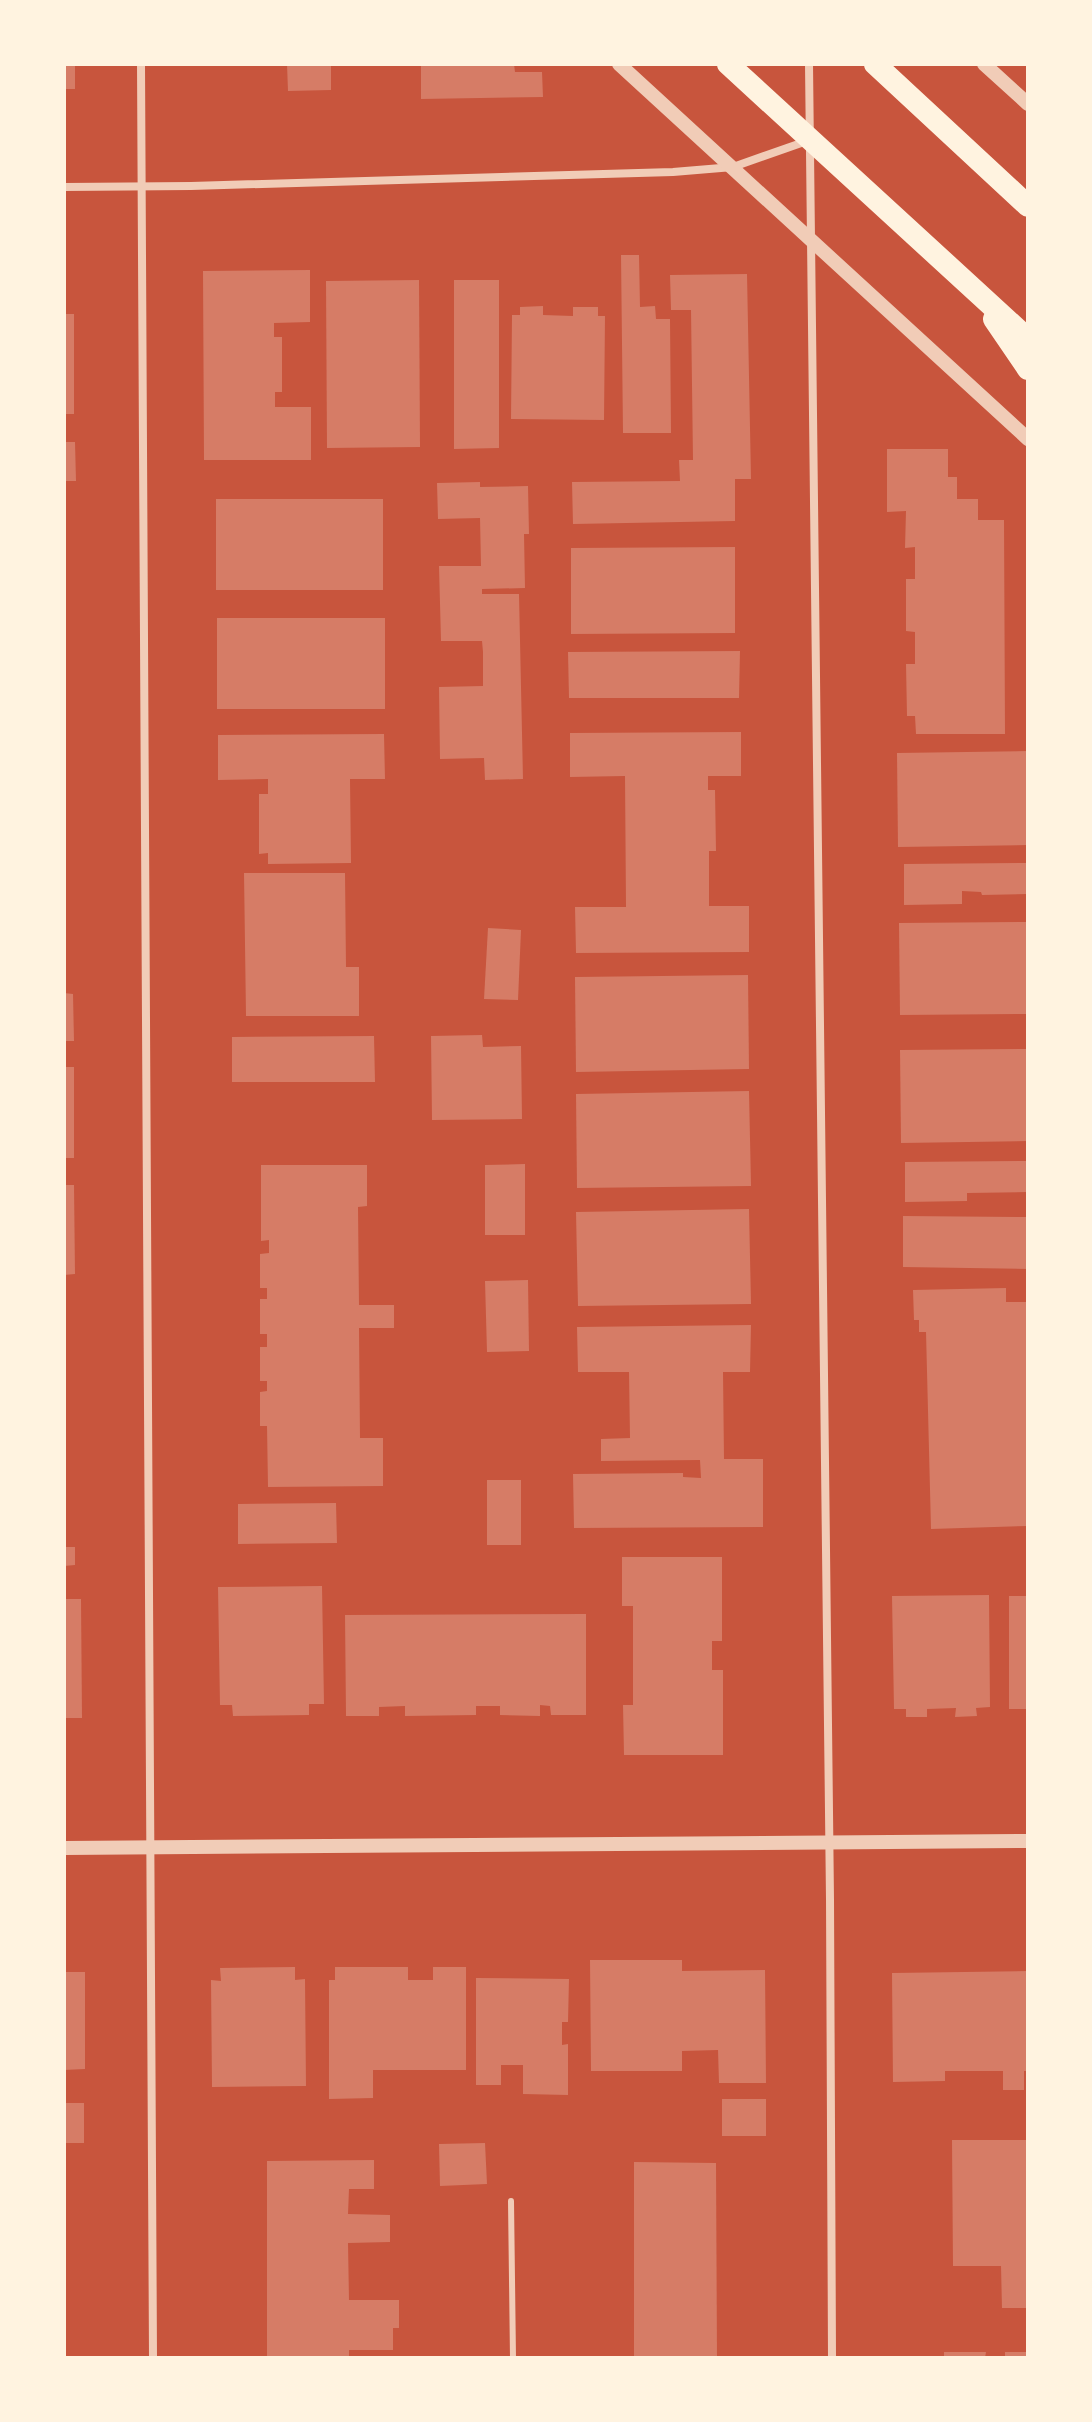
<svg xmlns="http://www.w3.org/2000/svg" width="1092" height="2422" font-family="'Golos Text',sans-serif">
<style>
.building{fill:#d67c66}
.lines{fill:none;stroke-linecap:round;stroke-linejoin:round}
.service{stroke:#f1ccb7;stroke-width:6}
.minor{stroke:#f1ccb7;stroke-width:8}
.tertiary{stroke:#f1ccb7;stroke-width:14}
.trunk{stroke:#fff3e0;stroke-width:22}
</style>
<rect width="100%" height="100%" fill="#c8553d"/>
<g class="building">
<rect x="64" y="64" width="11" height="25"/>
<polygon points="287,64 331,64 331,90 288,91"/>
<polygon points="421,64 514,64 515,72 542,72 543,97 421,99"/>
<polygon points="621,255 639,255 640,307 655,306 656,319 670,319 671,433 623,433"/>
<polygon points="310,270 310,322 274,323 274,337 282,337 282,392 275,392 275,407 311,407 311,460 204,460 203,271"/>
<polygon points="747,274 751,479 735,479 735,521 573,524 572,482 680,481 679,460 693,460 691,310 671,310 670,275"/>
<polygon points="419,280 420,447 327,448 326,281"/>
<polygon points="454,280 499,280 499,448 454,449"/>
<polygon points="543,306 543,315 573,316 573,307 598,307 598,316 605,316 604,420 511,419 512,315 520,315 520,307"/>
<rect x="64" y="314" width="10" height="100"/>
<polygon points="64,442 75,442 76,481 64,481"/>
<polygon points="887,449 948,449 948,477 957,477 957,499 978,499 978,520 1004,520 1005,734 916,734 915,716 907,716 906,664 915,664 915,632 906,631 906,579 915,579 915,547 905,548 906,511 887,512"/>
<polygon points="480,482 480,487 528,486 529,534 524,534 525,588 482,589 482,594 519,594 523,779 485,780 484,758 440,759 439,687 483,686 483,652 482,641 441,641 439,566 481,566 480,518 438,519 437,483"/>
<rect x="216" y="499" width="167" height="91"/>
<polygon points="735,547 735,633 571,634 571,548"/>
<rect x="217" y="618" width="168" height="91"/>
<polygon points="740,651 739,698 569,698 568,652"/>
<polygon points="741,732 741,776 708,776 708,790 715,790 716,851 709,851 709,906 749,906 749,952 576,953 575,907 626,907 625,776 570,777 570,733"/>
<polygon points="384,734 385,779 350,779 351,863 268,864 268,853 259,854 259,794 268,794 268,779 218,780 218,735"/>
<polygon points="1028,751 1028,845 898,847 897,753"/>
<polygon points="1028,863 1028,894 982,895 981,892 962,891 962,904 904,905 904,864"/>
<polygon points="244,873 345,873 346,967 359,967 359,1016 246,1016"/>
<polygon points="1028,922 1028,1014 900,1015 899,923"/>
<polygon points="488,928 521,930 518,1000 484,999"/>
<polygon points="748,975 749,1069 576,1072 575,977"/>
<polygon points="64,993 73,994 74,1041 64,1041"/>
<polygon points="482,1035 483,1047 521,1046 522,1119 432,1120 431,1036"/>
<polygon points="374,1036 375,1082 232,1082 232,1037"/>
<polygon points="1028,1049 1028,1141 901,1143 900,1050"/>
<rect x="64" y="1067" width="10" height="91"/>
<polygon points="749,1091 751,1186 577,1188 576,1094"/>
<polygon points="1028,1161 1028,1192 967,1193 967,1201 905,1202 905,1162"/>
<polygon points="525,1164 525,1235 485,1235 485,1165"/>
<polygon points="261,1165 367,1165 367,1206 358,1207 359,1305 394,1305 394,1328 359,1328 360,1438 383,1438 383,1486 268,1487 267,1426 260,1426 260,1392 267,1391 267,1381 260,1381 260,1347 267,1347 267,1334 260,1334 260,1299 267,1299 267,1288 260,1288 260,1254 269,1253 269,1240 261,1241"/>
<polygon points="64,1185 74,1185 75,1274 64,1275"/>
<polygon points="749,1209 751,1304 578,1306 576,1212"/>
<polygon points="903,1216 1028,1217 1028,1269 903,1267"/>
<polygon points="528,1280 529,1351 487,1352 485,1281"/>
<polygon points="1006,1288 1006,1302 1028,1302 1028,1526 931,1529 926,1332 919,1332 919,1320 914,1320 913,1290"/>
<polygon points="751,1325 750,1372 723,1372 724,1459 763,1459 763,1527 574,1528 573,1474 683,1473 683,1477 701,1478 700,1460 601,1461 601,1439 630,1438 629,1372 578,1372 577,1327"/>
<rect x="487" y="1480" width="34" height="65"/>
<polygon points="336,1503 337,1543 238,1544 238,1504"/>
<polygon points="64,1547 75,1547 75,1565 64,1566"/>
<polygon points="622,1557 722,1557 722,1641 712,1641 712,1670 723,1670 723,1755 624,1755 623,1705 633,1705 633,1606 622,1606"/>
<polygon points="322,1586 324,1704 309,1704 309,1715 233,1716 232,1705 220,1705 218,1587"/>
<polygon points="989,1595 990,1707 976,1708 977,1716 955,1717 956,1708 927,1709 927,1717 906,1717 906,1709 894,1709 892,1596"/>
<rect x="1009" y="1596" width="19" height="113"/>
<polygon points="64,1599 81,1599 82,1718 64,1718"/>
<polygon points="586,1614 586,1715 551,1715 550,1706 540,1705 540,1716 500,1715 500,1706 476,1706 476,1715 405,1716 405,1706 379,1707 379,1716 346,1716 345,1615"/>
<polygon points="590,1960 682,1960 682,1971 765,1970 766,2083 719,2083 718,2050 682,2051 682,2071 591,2071"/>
<polygon points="295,1967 295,1980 305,1979 306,2086 212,2087 211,1980 221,1981 220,1968"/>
<polygon points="335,1967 408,1967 408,1980 433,1980 433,1967 466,1967 466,2070 373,2070 373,2098 329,2099 329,1980 335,1980"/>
<polygon points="1028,1971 1028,2071 1024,2071 1024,2090 1003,2090 1003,2071 945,2071 945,2081 893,2082 892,1973"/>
<polygon points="64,1972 85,1972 85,2069 64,2070"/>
<polygon points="476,1978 569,1979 568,2022 562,2022 562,2045 568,2044 568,2095 523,2094 523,2065 501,2065 501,2085 476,2085"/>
<rect x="722" y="2099" width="44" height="37"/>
<rect x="64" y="2103" width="20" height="40"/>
<polygon points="952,2140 1028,2140 1028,2308 1002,2308 1001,2266 953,2266"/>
<polygon points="485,2143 487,2184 440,2186 439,2144"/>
<polygon points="374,2160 374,2189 349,2189 348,2214 390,2215 390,2242 348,2243 349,2300 399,2300 399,2328 393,2328 393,2350 349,2350 349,2358 267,2358 267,2161"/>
<polygon points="634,2162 716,2163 717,2358 634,2358"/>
<polygon points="944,2352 986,2352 985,2358 944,2358"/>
<rect x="1005" y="2352" width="23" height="6"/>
</g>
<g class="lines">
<polyline class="service" points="511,2201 513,2358"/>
<g class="minor">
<polyline points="141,64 153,2358"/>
<polyline points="809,64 830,1899 832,2358"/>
<polyline points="64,187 191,186 673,172 733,167 807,141"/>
</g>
<g class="tertiary">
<polyline points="619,64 1028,439"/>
<polyline points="984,64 1028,104"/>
<polyline points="64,1848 1028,1841"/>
</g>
<g class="trunk">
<polyline points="728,64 1028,339"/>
<polyline points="875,64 1028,206"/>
<polyline points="994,319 1028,369"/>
</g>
</g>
<rect width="1092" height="2422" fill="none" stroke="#fff3e0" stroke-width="132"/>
</svg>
